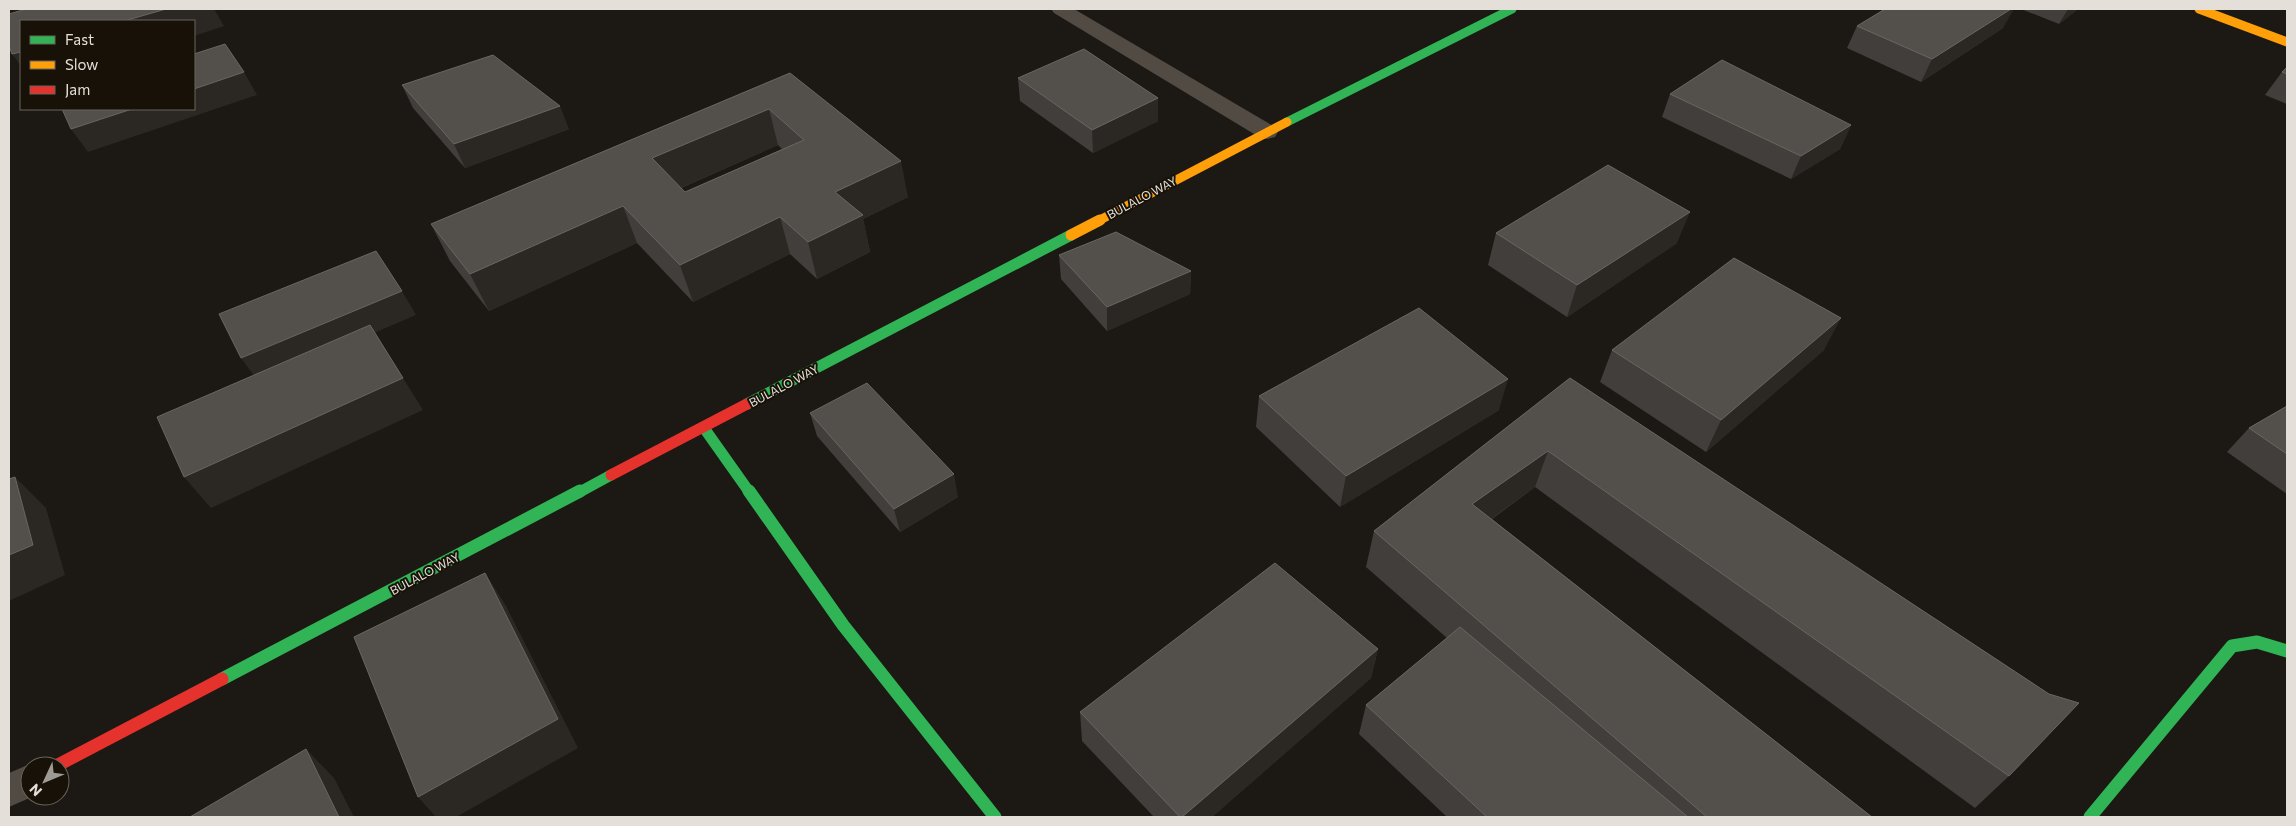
<svg xmlns="http://www.w3.org/2000/svg" width="2296" height="826" font-family="Commissioner,sans-serif">
<style>
.lines{fill:none;stroke-linecap:round;stroke-linejoin:round}
.street{fill:#524b43;fill-rule:evenodd}
.fast-far2{stroke:#30b455;stroke-width:9}
.fast-far1{stroke:#30b455;stroke-width:11}
.fast{stroke:#30b455;stroke-width:13}
.slow-far1{stroke:#ff9f0a;stroke-width:9}
.slow{stroke:#ff9f0a;stroke-width:11}
.jam-far1{stroke:#e5322d;stroke-width:11}
.jam{stroke:#e5322d;stroke-width:13}
.wall{fill:#413e3b;fill-rule:evenodd}
.shaded-wall{fill:#2b2824}
.building{fill:#53504c;stroke:#6a6662;fill-rule:evenodd}
.labels{text-anchor:middle;stroke-width:4;stroke-linejoin:round;paint-order:stroke}
.street-label{font-size:12px;fill:#e4e0d9;stroke:#171108}
</style>
<rect width="100%" height="100%" fill="#1c1914"/>
<g class="lines">
<g class="street">
<polygon points="1051,9 1074,9 1275,127 1278,132 1275,137 1267,139 1259,137 1054,13"/>
<polygon points="30,764 36,766 30,766 30,796 34,796 9,807 9,773"/>
</g>
<polyline class="fast-far2" points="1287,122 1512,9"/>
<g class="fast-far1">
<polyline points="747,404 1071,235"/>
<polyline points="704,428 750,493"/>
<polyline points="578,493 611,475"/>
</g>
<g class="fast">
<polyline points="749,491 843,625 995,817"/>
<polyline points="222,679 580,491"/>
<polyline points="2090,817 2232,646 2257,642 2287,651"/>
</g>
<g class="slow-far1">
<polyline points="2199,9 2287,42"/>
<polyline points="1098,221 1287,122"/>
</g>
<polyline class="slow" points="1071,235 1100,220"/>
<polyline class="jam-far1" points="611,475 747,404"/>
<polyline class="jam" points="56,766 222,679"/>
</g>
<g class="wall">
<polygon points="2021,9 2078,9 2059,24"/>
<polygon points="1857,26 2003,28 1921,82 1847,48"/>
<polygon points="2287,67 2287,104 2265,95 2282,72"/>
<path d="M790,73L908,197L863,219L870,252L817,279L790,254L693,302L637,243L489,311L450,261L431,224ZM778,145L782,149L685,192L681,188Z"/>
<polygon points="1018,78 1158,98 1158,121 1093,153 1020,101"/>
<polygon points="402,85 569,129 465,168 413,108"/>
<polygon points="1670,94 1851,125 1840,149 1791,179 1662,117"/>
<polygon points="1496,233 1677,243 1567,317 1488,265"/>
<polygon points="1059,255 1191,271 1190,294 1107,331 1061,279"/>
<polygon points="1612,350 1824,350 1706,452 1600,382"/>
<polygon points="1570,378 2009,776 1975,808 1535,487 1492,519 1872,817 1447,817 1359,734 1366,705 1447,638 1366,567 1374,531"/>
<polygon points="1259,396 1499,410 1340,507 1256,427"/>
<polygon points="2287,406 2287,494 2227,452 2249,428"/>
<polygon points="810,413 958,497 900,532 817,436"/>
<polygon points="1378,649 1371,678 1212,817 1154,817 1082,741 1080,712"/>
</g>
<g class="shaded-wall">
<polygon points="166,9 214,9 224,26 194,36 194,21 124,21"/>
<polygon points="2011,9 2014,9 2003,28 1921,82 1932,59"/>
<polygon points="2068,9 2078,9 2059,24"/>
<polygon points="21,52 21,66 12,54"/>
<polygon points="244,72 257,95 88,152 71,129 132,109 194,109 194,89"/>
<polygon points="1158,98 1158,121 1093,153 1092,130"/>
<polygon points="560,106 569,129 465,168 454,144"/>
<polygon points="769,109 778,145 664,195 652,158"/>
<polygon points="1851,125 1840,149 1791,179 1801,156"/>
<polygon points="901,161 908,197 863,219 870,252 817,279 808,242 835,192"/>
<polygon points="623,206 637,243 489,311 470,274"/>
<polygon points="1690,212 1677,243 1567,317 1577,285"/>
<polygon points="780,217 790,254 693,302 680,265"/>
<polygon points="1191,271 1190,294 1107,331 1107,307"/>
<polygon points="402,291 416,315 259,382 241,358"/>
<polygon points="1841,318 1824,350 1706,452 1721,420"/>
<polygon points="403,378 423,410 211,508 184,477"/>
<polygon points="1508,379 1499,410 1340,507 1346,476"/>
<polygon points="1548,451 1535,487 1462,540 1472,504"/>
<polygon points="954,474 958,497 900,532 894,509"/>
<polygon points="15,477 46,508 65,575 9,601 9,555"/>
<polygon points="485,573 505,604 578,748 456,817 436,817 418,797"/>
<polygon points="1378,649 1371,678 1212,817 1182,817"/>
<polygon points="306,749 334,778 354,817 339,817"/>
</g>
<g class="building">
<polygon points="26,9 166,9 124,21 21,21 21,52 12,54 9,46 9,14"/>
<polygon points="1885,9 2011,9 1932,59 1857,26"/>
<polygon points="225,44 244,72 194,89 194,54"/>
<polygon points="1084,49 1158,98 1092,130 1018,78"/>
<polygon points="493,55 560,106 454,144 402,85"/>
<polygon points="1722,60 1851,125 1801,156 1670,94"/>
<polygon points="2287,67 2287,74 2282,72"/>
<path d="M790,73L901,161L835,192L863,215L808,242L780,217L680,265L623,206L470,274L431,224ZM769,109L804,140L685,192L652,158Z"/>
<polygon points="62,109 132,109 71,129"/>
<polygon points="1608,165 1690,212 1577,285 1496,233"/>
<polygon points="1116,232 1191,271 1107,307 1059,255"/>
<polygon points="376,251 402,291 241,358 219,314"/>
<polygon points="1734,258 1841,318 1721,420 1612,350"/>
<polygon points="1419,308 1508,379 1346,476 1259,396"/>
<polygon points="370,325 403,378 184,477 157,417"/>
<polygon points="1570,378 2049,694 2079,703 2009,776 1548,451 1472,504 1872,817 1707,817 1374,531"/>
<polygon points="867,383 954,474 894,509 810,413"/>
<polygon points="2287,406 2287,454 2249,428"/>
<polygon points="15,477 33,545 9,555 9,479"/>
<polygon points="1275,563 1378,649 1182,817 1180,817 1080,712"/>
<polygon points="485,573 558,719 418,797 354,637"/>
<polygon points="1460,627 1688,817 1487,817 1366,705"/>
<polygon points="306,749 339,817 190,817"/>
</g>
<g class="labels">
<g class="street-label">
<text transform="translate(1142 198) rotate(-28)" y="4">BULALO WAY</text>
<text transform="translate(784 386) rotate(-28)" y="4">BULALO WAY</text>
<text transform="translate(425 574) rotate(-28)" y="4">BULALO WAY</text>
</g>
</g>
<rect width="2296" height="826" fill="none" stroke="#e4e0d9" stroke-width="20"/>
<rect x="20" y="20" width="175" height="90" fill="#171108" stroke="#69645c"/>
<rect x="30" y="36" width="25" height="8" fill="#30b455" stroke="#69645c"/>
<text x="65" y="45" font-size="15" fill="#e4e0d9">Fast</text>
<rect x="30" y="61" width="25" height="8" fill="#ff9f0a" stroke="#69645c"/>
<text x="65" y="70" font-size="15" fill="#e4e0d9">Slow</text>
<rect x="30" y="86" width="25" height="8" fill="#e5322d" stroke="#69645c"/>
<text x="65" y="95" font-size="15" fill="#e4e0d9">Jam</text>
<g transform="translate(45 781) rotate(226)"><circle r="24" fill="#171108" stroke="#69645c"/>
<path d="M0-4L9 19L0 12L-9 19Z" fill="#9e9a94"/>
<text y="-8" font-size="14" font-weight="bold" text-anchor="middle" fill="#e4e0d9">N</text>
</g>
</svg>
